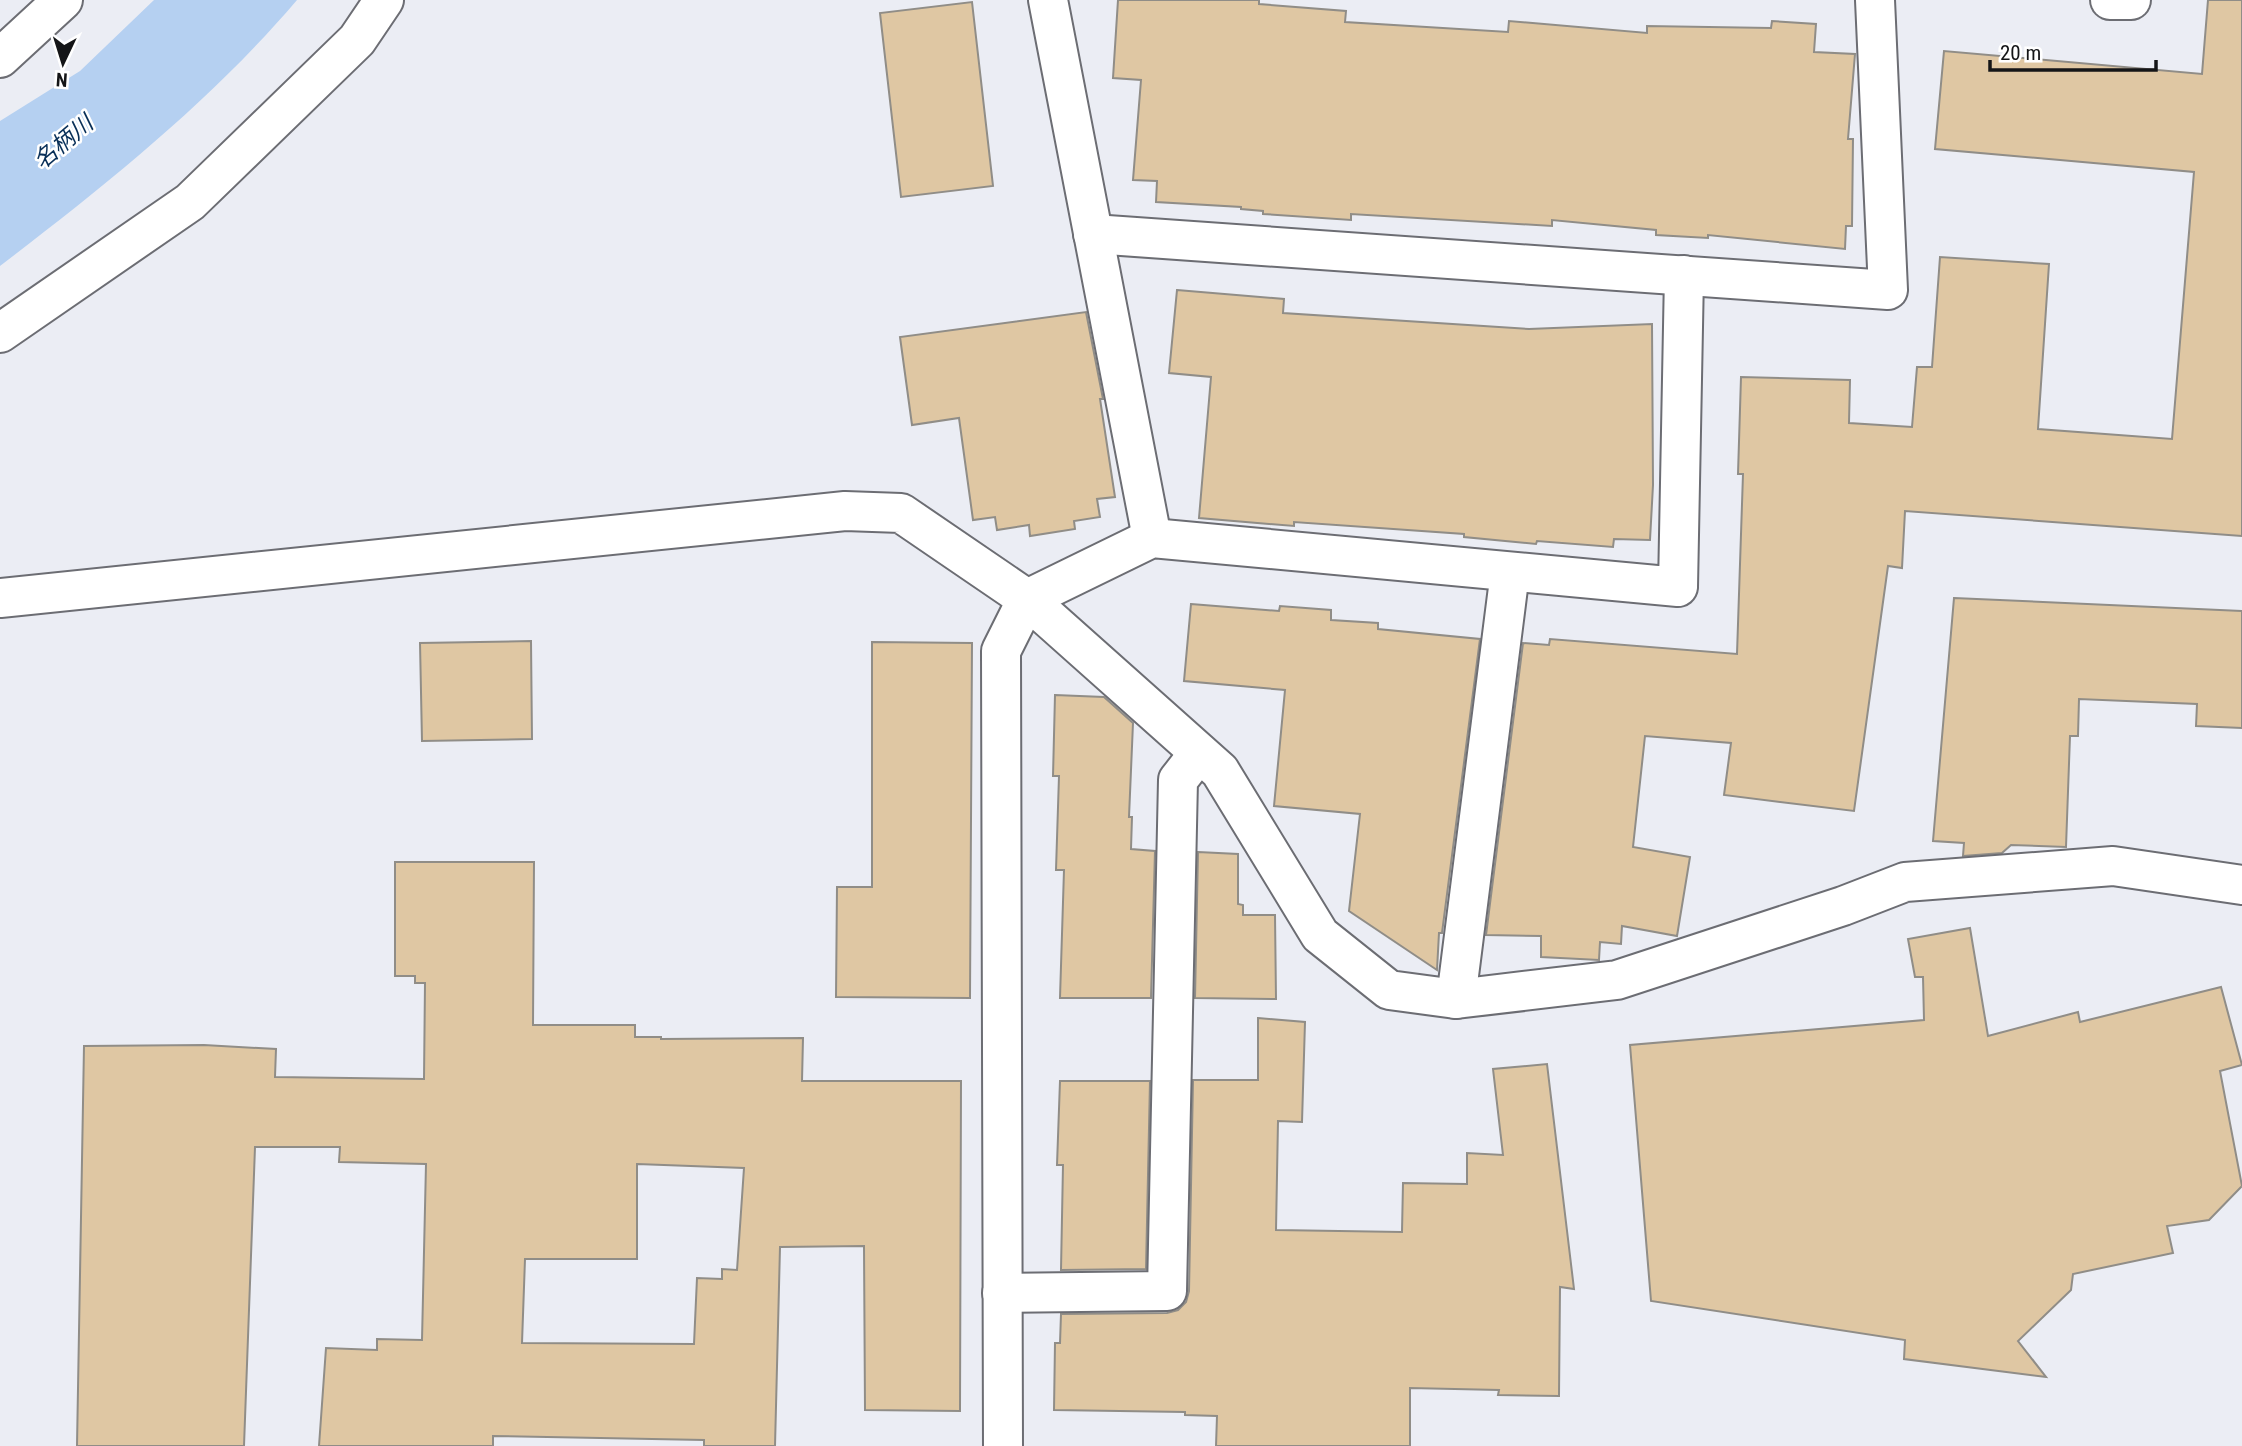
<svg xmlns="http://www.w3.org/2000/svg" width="2242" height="1446" font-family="'Roboto Condensed','Noto Sans JP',sans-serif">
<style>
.water{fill:#b5d0f1}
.building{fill:#dfc7a3;stroke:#908d87;stroke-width:2;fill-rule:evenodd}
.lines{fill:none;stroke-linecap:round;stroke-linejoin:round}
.minor-casing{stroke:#6c6d73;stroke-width:42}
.minor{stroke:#fff;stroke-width:38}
.labels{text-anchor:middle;stroke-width:5;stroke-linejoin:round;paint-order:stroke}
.water-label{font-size:23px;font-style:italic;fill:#082f58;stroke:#fff}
</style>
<rect width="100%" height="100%" fill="#ebedf4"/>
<path class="water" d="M154,0H297C211,101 106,185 0,266V121L80,71Z"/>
<g class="building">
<polygon points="1118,0 1259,0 1259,4 1346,11 1345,22 1508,32 1509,21 1647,33 1647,26 1771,28 1772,21 1816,24 1814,52 1855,54 1848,139 1853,139 1852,226 1846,226 1845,249 1708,235 1708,238 1656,235 1656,230 1552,220 1552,226 1351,214 1351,220 1263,214 1263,211 1241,209 1241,207 1156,202 1157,181 1133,180 1141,80 1113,78"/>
<polygon points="2208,0 2242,0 2242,536 1905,511 1902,568 1888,566 1854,811 1724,795 1731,743 1645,736 1633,847 1690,857 1677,936 1622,926 1621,944 1600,942 1599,960 1541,957 1541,936 1486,935 1523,643 1549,645 1550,639 1737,654 1743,474 1738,474 1741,377 1850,380 1849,423 1912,427 1917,367 1932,367 1940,257 2049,264 2038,429 2172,439 2194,172 1935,149 1944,51 2202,74"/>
<polygon points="972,2 993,186 901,197 880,13"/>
<polygon points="1177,290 1284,299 1283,313 1529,329 1652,324 1653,485 1650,540 1614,539 1613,547 1537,541 1536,544 1464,537 1464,534 1294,522 1294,526 1199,518 1211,377 1169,373"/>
<polygon points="1086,312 1103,399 1100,399 1115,497 1097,499 1100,517 1074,521 1075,529 1030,536 1029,525 997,530 995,517 973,520 959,418 912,425 900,337"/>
<polygon points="1954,598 2242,611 2242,728 2196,726 2197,704 2079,699 2078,736 2070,736 2066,847 2011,845 2002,853 1963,856 1964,843 1933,841"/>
<polygon points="1191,604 1279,611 1280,606 1331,610 1331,620 1378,623 1378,629 1480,639 1442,933 1439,933 1437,970 1349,911 1360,814 1274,806 1285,690 1184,681"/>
<polygon points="531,641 532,739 422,741 420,643"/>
<polygon points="872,642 972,643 970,998 836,997 837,887 872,887"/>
<polygon points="1055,695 1104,697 1133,723 1129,817 1132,817 1131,849 1155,851 1151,998 1060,998 1064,870 1056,870 1059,776 1053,776"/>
<polygon points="1198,852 1238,854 1238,904 1243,905 1243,915 1275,915 1276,999 1195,998"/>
<path d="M395,862H534L533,1025H635V1037H661V1039L803,1038L802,1081H961L960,1411L865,1410L864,1246L780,1247L775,1446H704V1440L493,1436V1446H319L326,1348L377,1350V1339L422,1340L426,1164L339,1162L340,1147H255L244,1446H77L84,1046L204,1045L276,1049L275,1077L424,1079L425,983H415V976H395ZM637,1164L744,1168L737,1270L722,1269V1279L697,1278L694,1344L522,1343L525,1259H637Z"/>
<polygon points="1970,928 1988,1036 2078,1012 2080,1022 2221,987 2242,1065 2220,1071 2242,1186 2209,1220 2167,1226 2173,1253 2073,1274 2071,1290 2018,1341 2046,1377 1904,1359 1905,1340 1651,1301 1630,1045 1924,1020 1923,977 1915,977 1908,939"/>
<polygon points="1258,1018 1305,1022 1302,1122 1278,1121 1276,1230 1402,1232 1403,1183 1467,1184 1467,1153 1503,1155 1493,1069 1547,1064 1574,1289 1560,1287 1559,1396 1498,1395 1499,1390 1410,1388 1410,1446 1216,1446 1217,1416 1185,1415 1185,1412 1054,1410 1055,1343 1060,1343 1061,1314 1167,1313 1178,1310 1186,1302 1189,1291 1193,1080 1258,1080"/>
<polygon points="1060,1081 1150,1081 1146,1269 1061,1270 1063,1165 1057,1165"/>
</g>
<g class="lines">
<defs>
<g id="minor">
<polyline points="1048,0 1152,538"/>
<polyline points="2110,0 2131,0"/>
<polyline points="0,58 63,0"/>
<polyline points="1093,234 1888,290 1875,0"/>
<polyline points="0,333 190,202 357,40 384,0"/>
<polyline points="0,598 845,511 901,513 1027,599 1220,771 1320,935 1389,990 1456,999 1617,980 1843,906 1905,882 2113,866 2242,885"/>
<polyline points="1456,999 1510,572"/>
<polyline points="1002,1293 1167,1291 1178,780 1199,753"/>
<polyline points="1003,1446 1001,651 1027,599 1152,538 1678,587 1684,275"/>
</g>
</defs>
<use href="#minor" class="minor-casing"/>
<use href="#minor" class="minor"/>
</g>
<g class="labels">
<g class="water-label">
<text transform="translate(63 142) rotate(-40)" y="8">名柄川</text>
</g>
</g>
<g transform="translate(63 63) rotate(184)" stroke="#ffffff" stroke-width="5" paint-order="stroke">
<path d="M0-5L12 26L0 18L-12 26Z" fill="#141517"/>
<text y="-10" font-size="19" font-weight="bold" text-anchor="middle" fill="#141517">N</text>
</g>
<path d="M1990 60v10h166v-10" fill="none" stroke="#141517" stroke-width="3.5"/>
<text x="2000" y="60" font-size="21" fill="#141517" stroke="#ffffff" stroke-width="5" paint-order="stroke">20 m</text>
</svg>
